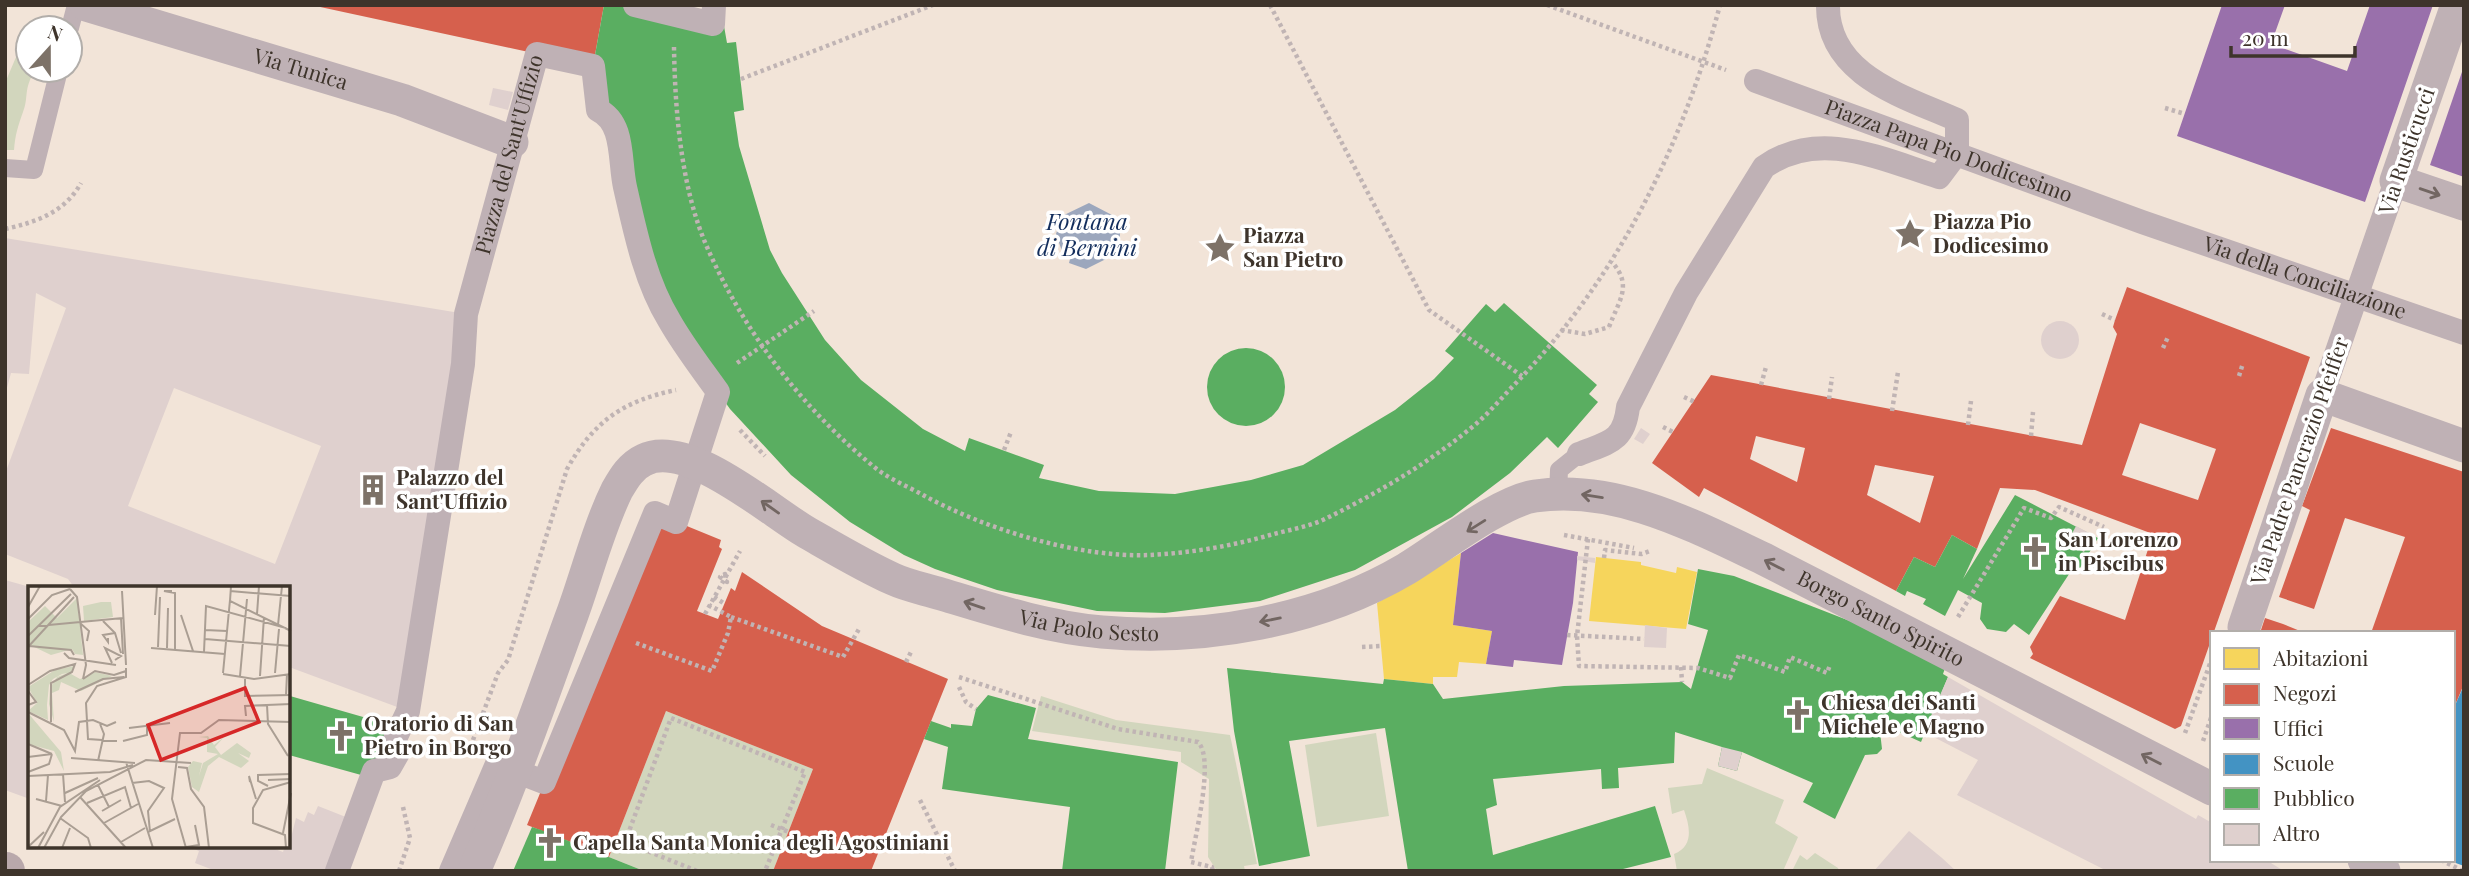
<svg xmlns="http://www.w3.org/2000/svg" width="2469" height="876" font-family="'Playfair Display',serif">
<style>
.green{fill:#d2d6bd}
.water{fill:#9ca7bd}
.homes{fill:#f6d55c}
.shops{fill:#d6604d;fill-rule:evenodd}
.offices{fill:#9970ab}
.schools{fill:#4393c3}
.public{fill:#5aae61}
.building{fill:#dfd0ce;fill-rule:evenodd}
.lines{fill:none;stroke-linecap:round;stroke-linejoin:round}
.path{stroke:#c0b4b4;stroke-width:4.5;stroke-dasharray:3.5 3.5;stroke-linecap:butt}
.service{stroke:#bfb1b5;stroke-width:18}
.pedestrian{stroke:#bfb1b5;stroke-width:24}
.minor{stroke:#bfb1b5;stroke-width:33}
.primary{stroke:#b9a8ab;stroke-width:38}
.oneway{stroke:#726662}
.labels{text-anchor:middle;stroke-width:7;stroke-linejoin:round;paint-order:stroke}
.street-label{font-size:21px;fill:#3e342b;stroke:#fff}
.poi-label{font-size:21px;font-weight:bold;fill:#3e342b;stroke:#fff;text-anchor:start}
.water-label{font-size:23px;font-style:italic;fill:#122d5c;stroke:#fff}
.inset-road{fill:none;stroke:#aa9e93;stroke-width:2}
.view{fill:#d62828;fill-opacity:0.15;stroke:#d62828;stroke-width:3.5}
.inset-edge{fill:none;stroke:#3e342b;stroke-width:3.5}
</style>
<rect width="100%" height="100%" fill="#f2e4d8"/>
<g class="green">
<path d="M28,29V70H35C23,90 29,97 23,112C18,126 15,135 14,150H5V83Z"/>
<polygon points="1041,696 1116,720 1230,735 1257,864 1244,866 1245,871 1217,871 1208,857 1209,779 1181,762 1181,752 1032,731"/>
<polygon points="666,711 813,769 773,871 644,871 609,857"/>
<polygon points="1376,733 1389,816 1317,827 1305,745"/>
<path d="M1707,768L1784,800L1775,823L1798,837L1783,871H1677L1674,854C1694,846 1690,827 1684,810L1672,814L1668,788L1702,784Z"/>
<polygon points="1815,853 1838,868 1839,871 1792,871 1800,855 1807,860"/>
</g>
<path class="water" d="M1089,203L1112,215L1111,218C1125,228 1120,241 1114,255L1086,269L1069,263L1070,259L1064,257L1056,234L1062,216Z"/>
<g class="homes">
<polygon points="1461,553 1453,625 1492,631 1486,664 1459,662 1457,677 1433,677 1433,684 1384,679 1377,603"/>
<polygon points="1596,557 1641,562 1641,565 1676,573 1677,567 1697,572 1686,629 1589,621"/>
</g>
<g class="shops">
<polygon points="311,5 604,5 593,66"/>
<path d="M2127,287L2310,357L2181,726L2175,729L2030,658L2033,654L2030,647L2060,596L2125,620L2153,534L2035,490L2000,488L1977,549L1952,535L1935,567L1914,557L1896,591L1704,488L1699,497L1652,463L1711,375L2082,445L2117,334L2113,327L2115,320ZM2140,423L2216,449L2198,500L2122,475ZM1756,436L1805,448L1797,482L1750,459ZM1875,465L1934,476L1920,523L1867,495Z"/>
<polygon points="2331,428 2464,472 2464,684 2453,710 2453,633 2371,633 2405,537 2345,518 2314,609 2279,597 2310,510 2302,506"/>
<polygon points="655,513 721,540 719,547 722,549 697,611 718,619 731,588 735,591 742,572 822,626 948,679 871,871 773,871 813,769 666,711 609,857 527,825"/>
<polygon points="2265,618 2283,624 2305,633 2260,633"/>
</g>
<g class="offices">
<polygon points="2222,5 2285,5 2271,44 2347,71 2370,5 2433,5 2365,202 2177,136"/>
<polygon points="2464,66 2464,177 2430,165"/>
<polygon points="1493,533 1578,552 1573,603 1562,665 1514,660 1513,667 1486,664 1492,631 1453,625 1461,553"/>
</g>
<polygon class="schools" points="2464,685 2464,866 2453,862 2453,710"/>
<g class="public">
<polygon points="604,5 624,5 724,26 727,43 736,42 744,110 734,112 739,146 770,250 782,273 825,340 861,380 923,429 965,451 969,438 1044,465 1039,478 1099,491 1175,494 1251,480 1303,465 1395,410 1434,379 1454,358 1445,351 1486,304 1495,312 1504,303 1597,385 1589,394 1598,402 1558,448 1547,437 1510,473 1452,517 1355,570 1260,601 1165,613 1097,611 997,590 935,569 904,555 850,522 791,475 730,409 667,319 593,66"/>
<circle cx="1246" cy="387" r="39"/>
<polygon points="2015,495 2098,538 2080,568 2075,565 2029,635 2014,624 2006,632 1987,629 1980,619 1982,603 1958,590 1945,616 1923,604 1926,599 1907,591 1905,596 1896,591 1914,557 1935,567 1952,535 1977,549 1963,579"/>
<polygon points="1698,569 1734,576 1855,623 1946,665 1943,674 1948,677 1921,742 1879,723 1882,749 1877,754 1865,755 1835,819 1803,802 1813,783 1742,752 1737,771 1718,766 1722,747 1675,732 1674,763 1618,768 1619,788 1602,789 1601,769 1493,779 1497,805 1486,809 1493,855 1655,806 1671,857 1615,871 1408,871 1385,728 1289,741 1310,856 1259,866 1234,731 1227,668 1383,684 1384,679 1433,684 1443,699 1564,686 1682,682 1691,689 1708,630 1688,624"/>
<polygon points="988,695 1036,708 1028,739 1178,762 1165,871 1062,871 1070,807 942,789 948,747 924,739 931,721 951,728 951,724 972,726 976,709"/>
<polygon points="290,696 384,723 384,730 390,734 397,757 372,778 289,755"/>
<polygon points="532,827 541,830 644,871 513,871"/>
</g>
<g class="building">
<polygon points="493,88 513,92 508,110 489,105"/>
<path d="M5,238L466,314L408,711L289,667V587H74L68,579L5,554V474L66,308L36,293L29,374L11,373L5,395ZM174,388L321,446L275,564L128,506Z"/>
<circle cx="2060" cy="340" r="19"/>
<polygon points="1641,428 1650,434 1643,444 1634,439"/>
<polygon points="2076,526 2093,535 2084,552 2067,543"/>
<polygon points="1577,556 1595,558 1595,563 1577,560"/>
<polygon points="5,580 30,587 30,790 27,798 5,790"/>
<polygon points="1645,625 1667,628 1666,648 1644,647"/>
<polygon points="1948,677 2196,819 2198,815 2212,823 2212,860 2266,860 2284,871 2107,871 1957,795 1978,760 1924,732"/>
<polygon points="1722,747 1742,752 1737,771 1718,766"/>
<polygon points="318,806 356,821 337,871 216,871 195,863 199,851 187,846 267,846 283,852 285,846 289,846 296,818 304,822 308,812 314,815"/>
<polygon points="1909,831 1942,858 1956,871 1874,871"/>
</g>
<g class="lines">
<g class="path">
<polyline points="1270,5 1429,310 1522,376"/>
<polyline points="1547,5 1726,70"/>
<path d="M674,47C675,111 681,188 707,247C744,332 802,408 873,466C887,478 907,486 923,495C985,529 1078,558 1150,555C1190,553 1232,546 1270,535C1288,530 1308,527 1325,519C1378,493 1432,461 1477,423C1491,411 1504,395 1517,382C1618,277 1683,145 1720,5"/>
<polyline points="741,79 933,5"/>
<polyline points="2165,108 2185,114"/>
<path d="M5,229C37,222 65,212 81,183"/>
<polyline points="2102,314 2115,320"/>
<path d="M1609,327C1619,300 1633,286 1612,262"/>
<polyline points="1561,330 1585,334 1609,327"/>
<polyline points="2163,348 2168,337"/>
<polyline points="737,363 814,311"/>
<polyline points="2239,376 2243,363"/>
<polyline points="1761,385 1766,367"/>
<polyline points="1684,397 1695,402"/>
<polyline points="1829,399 1832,377"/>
<polyline points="1892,411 1898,372"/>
<polyline points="1968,425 1971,401"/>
<polyline points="1663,427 1673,432"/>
<polyline points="740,430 765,456"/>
<polyline points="2031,436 2033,412"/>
<polyline points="1004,450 1011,432"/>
<polyline points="1564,535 1634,548"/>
<polyline points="1588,539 1577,636 1579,666 1698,668 1730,678 1739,655 1785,672 1790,657 1827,673 1830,665"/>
<polyline points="1604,558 1605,550 1642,554 1650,551"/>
<polygon points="725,574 727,582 720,577"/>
<polyline points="714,597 725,604"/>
<polyline points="705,614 740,551"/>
<polyline points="731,617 843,657 859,629"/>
<polyline points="1958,617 2024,508 2051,518 2059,507 2104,527"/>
<polyline points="1567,635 1644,639"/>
<polyline points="636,643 712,671 728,633 731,617 709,605"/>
<polyline points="1362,647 1381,646"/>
<polyline points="906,662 912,650"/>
<polyline points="1681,667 1682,682"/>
<path d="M959,677L1118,729L1198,742C1215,759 1195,836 1191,862L1212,867L1213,871"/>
<polyline points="959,687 966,702 976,709"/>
<polyline points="2185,733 2212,658"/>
<path d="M473,740L498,673L508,660L567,469C594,421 623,401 676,390"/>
<polyline points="2203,741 2212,715"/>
<polyline points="920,800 955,871"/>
<polyline points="771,825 789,832"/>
<polyline points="2441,860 2463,871"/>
<polyline points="399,871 410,838 403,807"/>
<polyline points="697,871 625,842 671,718 805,772 765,871"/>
</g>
<g class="service">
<polyline points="70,28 76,5"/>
<polyline points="5,168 34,170 59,70"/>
<polyline points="1558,494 1559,470 1579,454"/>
</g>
<g class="pedestrian">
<polyline points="635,5 713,24 714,5"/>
<path id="s1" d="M1756,81L2142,222L2464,333"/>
<polyline points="2322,395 2396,181"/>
<path d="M1579,454C1609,442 1624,442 1628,407L1686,293L1764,167C1819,128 1881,159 1939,177L1957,153V120C1906,97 1827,76 1828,5"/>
<path id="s2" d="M337,871L374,771L390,767L398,753L395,739L408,711L463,364L466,314L537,54L593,66L598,110C625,123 619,161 625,187C635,231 645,281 669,320C683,345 701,368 718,392L676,522L655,513L544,782L497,764L451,871"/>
</g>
<g class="minor">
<path id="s3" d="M86,5L402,100L512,142"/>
<polyline points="2457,5 2396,181 2464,204"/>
<polyline points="2244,627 2322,395 2464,446"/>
<polyline points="2364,860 2384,871"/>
<path id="s4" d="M474,871C511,787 541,700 572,615C587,574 598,529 617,490C624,478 631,466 644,460C687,438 770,511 806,532C834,548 864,566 893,579C908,586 925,589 941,594C994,610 1046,627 1102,632C1204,641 1318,621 1406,569C1439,549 1500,501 1535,496C1616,484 1694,526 1764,559L2212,789"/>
</g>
<polyline class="primary" points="5,871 6,871"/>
</g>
<defs><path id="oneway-shaft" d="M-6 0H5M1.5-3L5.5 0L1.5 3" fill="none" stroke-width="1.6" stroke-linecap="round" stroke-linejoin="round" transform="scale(1.75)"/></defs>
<g class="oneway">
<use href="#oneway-shaft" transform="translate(2430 192) rotate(19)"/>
<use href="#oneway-shaft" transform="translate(1592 496) rotate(-171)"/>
<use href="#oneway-shaft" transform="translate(770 507) rotate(-145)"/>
<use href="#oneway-shaft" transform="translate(1476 526) rotate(148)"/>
<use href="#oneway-shaft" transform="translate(1774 565) rotate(-153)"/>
<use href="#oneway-shaft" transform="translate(974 605) rotate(-161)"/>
<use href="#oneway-shaft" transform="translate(1270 620) rotate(169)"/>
<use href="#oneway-shaft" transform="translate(2151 759) rotate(-153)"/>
</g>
<defs>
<symbol id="sight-bare" viewBox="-9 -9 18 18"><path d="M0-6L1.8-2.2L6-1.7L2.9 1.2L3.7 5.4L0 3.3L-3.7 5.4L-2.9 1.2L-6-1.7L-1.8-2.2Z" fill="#7d7268" stroke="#fff" stroke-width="2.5" paint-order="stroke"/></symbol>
<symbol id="building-bare" viewBox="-9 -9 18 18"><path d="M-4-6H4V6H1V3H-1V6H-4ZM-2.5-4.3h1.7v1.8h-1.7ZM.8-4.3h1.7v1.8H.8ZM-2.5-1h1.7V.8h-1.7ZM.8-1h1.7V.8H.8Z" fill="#7d7268" stroke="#fff" stroke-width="2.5" paint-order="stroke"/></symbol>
<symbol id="church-bare" viewBox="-9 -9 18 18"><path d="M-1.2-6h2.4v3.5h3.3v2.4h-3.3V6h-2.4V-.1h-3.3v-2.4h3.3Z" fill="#7d7268" stroke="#fff" stroke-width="2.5" paint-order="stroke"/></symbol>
</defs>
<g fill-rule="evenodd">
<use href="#sight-bare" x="1888" y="212" width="44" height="44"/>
<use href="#sight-bare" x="1198" y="226" width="44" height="44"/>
<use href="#building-bare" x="351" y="468" width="44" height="44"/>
<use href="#church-bare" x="2013" y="530" width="44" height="44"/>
<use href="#church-bare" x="1776" y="693" width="44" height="44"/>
<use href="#church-bare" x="319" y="714" width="44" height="44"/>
<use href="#church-bare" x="528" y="821" width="44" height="44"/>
</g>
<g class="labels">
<g class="street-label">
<text dy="7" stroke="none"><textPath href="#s3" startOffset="224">Via Tunica</textPath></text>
<text dy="7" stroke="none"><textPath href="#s1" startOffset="205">Piazza Papa Pio Dodicesimo</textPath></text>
<text transform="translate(2407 151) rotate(-71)" y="7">Via Rusticucci</text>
<text dy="7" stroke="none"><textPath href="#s2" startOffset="751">Piazza del Sant'Uffizio</textPath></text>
<text dy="7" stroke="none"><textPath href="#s1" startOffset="583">Via della Conciliazione</textPath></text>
<text transform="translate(2300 461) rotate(-71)" y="7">Via Padre Pancrazio Pfeiffer</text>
<text dy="7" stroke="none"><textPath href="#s4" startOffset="1783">Borgo Santo Spirito</textPath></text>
<text dy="7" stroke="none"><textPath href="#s4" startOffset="933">Via Paolo Sesto</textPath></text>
</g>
<g class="poi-label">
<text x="1933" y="229">Piazza Pio<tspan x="1933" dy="24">Dodicesimo</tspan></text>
<text x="1243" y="243">Piazza<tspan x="1243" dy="24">San Pietro</tspan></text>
<text x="396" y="485">Palazzo del<tspan x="396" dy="24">Sant'Uffizio</tspan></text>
<text x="2058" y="547">San Lorenzo<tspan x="2058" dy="24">in Piscibus</tspan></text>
<text x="1821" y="710">Chiesa dei Santi<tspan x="1821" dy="24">Michele e Magno</tspan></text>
<text x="364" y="731">Oratorio di San<tspan x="364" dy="24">Pietro in Borgo</tspan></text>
<text x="573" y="850">Capella Santa Monica degli Agostiniani</text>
</g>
<g class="water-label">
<text x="1087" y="230">Fontana<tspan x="1087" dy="26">di Bernini</tspan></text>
</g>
</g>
<g transform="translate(28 586)">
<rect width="262" height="262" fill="#f2e4d8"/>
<path d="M49,12L55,69L47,68L44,63L23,69L0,58V36L17,20L29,32ZM73,16H83L85,31L56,35L55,20ZM46,80L43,88L52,93L67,86L84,90L53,105L33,96L31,104L24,107L26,136L21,118L22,102L29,91L40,87L34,88L25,93L21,99L19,119L20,134L0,125L9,117L0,101L27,84ZM0,127L33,166L36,185L26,165L0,158ZM180,150L186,159L196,151L187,161L193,169L209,157L223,167L221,172L210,167L221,175L213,182L191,171L180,180L171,206L164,201L160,181L165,175L174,177L171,190L175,177L190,168L179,166V152L171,151Z" fill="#d2d6bd"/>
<path class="inset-road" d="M203,0L202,15L263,45M42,3L49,11L58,79L55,93M94,5L98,79M144,5H136L147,7V63M202,5L263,10M0,21L12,0M229,28L231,0M127,29L129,0M153,29L165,65M93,32L95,68M0,33L24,9L42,3M75,35L87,47L93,67M52,37L61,45L59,55M250,39L254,0M10,40L95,32M177,44L199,45M0,50L43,8M80,52V56L75,49L87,47M177,53L263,60M1,60L43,64L46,69M0,61L46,11M130,61L132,11M123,62L197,68M139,62L140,22M176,66L178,20L258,42M36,67L41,72L88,79M84,77L77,62L93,70L87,74M195,87L202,14M247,87L251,43M195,88L226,93L263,88M212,90L219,13M232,90L236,31M55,93L67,85L86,89L98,85M217,93V110L263,109M0,99L22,85L47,78L44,86L23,97V136M0,105L8,116L0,119M47,106L75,93L96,91M258,109L259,88M239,119L240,138L260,170M0,126L36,144L47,165L51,136L65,134L79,140L88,136M218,130L217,120L263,118M101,142L142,137M89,155L60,153L58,117L69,100L98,91V82M95,155L119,149V138M0,158L24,168M0,171L24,168M43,172L107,177M70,175L76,148L72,138M98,176L125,262M150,181L159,182L163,203L176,221L181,262M0,186L21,178L24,168M35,188L37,216M0,190L82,186L105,179M240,194L263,193M222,196L221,190L228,213M104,197L121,195L136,202L120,225L122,246M70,199L81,221M240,200L230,195V189L263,188M37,207L70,192M52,211L98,262M8,213L34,220M18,215L20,189M59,217L97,201L103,222M74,225L93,214M32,232L60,252L63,262M76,237L110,218M120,246L147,233M255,247L263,207M93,256L117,242M0,261L16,246M158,261L171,259L167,239M10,262L32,221L72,194M16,262L33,231L58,205L118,174L163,177M34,262L42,242M158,262L144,213L152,147H173L191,134L263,136M258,262L257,249L225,237V222L235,204L263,196"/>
<path class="view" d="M217,102L231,136L133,174L120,139Z"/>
<rect width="262" height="262" class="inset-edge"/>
</g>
<rect width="2469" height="876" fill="none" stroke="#3e342b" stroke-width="14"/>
<rect x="2210" y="631" width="245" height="231" fill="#ffffff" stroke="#b2aeaa" stroke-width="2"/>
<rect x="2224" y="648" width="35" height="21" fill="#f6d55c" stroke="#b2aeaa" stroke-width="2"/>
<text x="2273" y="666" font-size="21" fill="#3e342b">Abitazioni</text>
<rect x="2224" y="684" width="35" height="21" fill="#d6604d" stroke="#b2aeaa" stroke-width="2"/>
<text x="2273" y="701" font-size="21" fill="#3e342b">Negozi</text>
<rect x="2224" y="718" width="35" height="21" fill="#9970ab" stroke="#b2aeaa" stroke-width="2"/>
<text x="2273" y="736" font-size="21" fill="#3e342b">Uffici</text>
<rect x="2224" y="754" width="35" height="21" fill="#4393c3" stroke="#b2aeaa" stroke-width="2"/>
<text x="2273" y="771" font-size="21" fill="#3e342b">Scuole</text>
<rect x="2224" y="788" width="35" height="21" fill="#5aae61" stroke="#b2aeaa" stroke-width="2"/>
<text x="2273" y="806" font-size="21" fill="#3e342b">Pubblico</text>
<rect x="2224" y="824" width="35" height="21" fill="#dfd0ce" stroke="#b2aeaa" stroke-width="2"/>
<text x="2273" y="841" font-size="21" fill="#3e342b">Altro</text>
<g transform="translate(49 49) rotate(21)"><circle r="33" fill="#ffffff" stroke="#b2aeaa" stroke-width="2"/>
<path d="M0-5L12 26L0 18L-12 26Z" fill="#7d7268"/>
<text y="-10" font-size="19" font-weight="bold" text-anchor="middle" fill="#3e342b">N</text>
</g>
<path d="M2231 46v10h124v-10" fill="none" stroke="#3e342b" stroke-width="3.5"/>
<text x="2242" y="46" font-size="21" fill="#3e342b" stroke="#ffffff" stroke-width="5" paint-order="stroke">20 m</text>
</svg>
